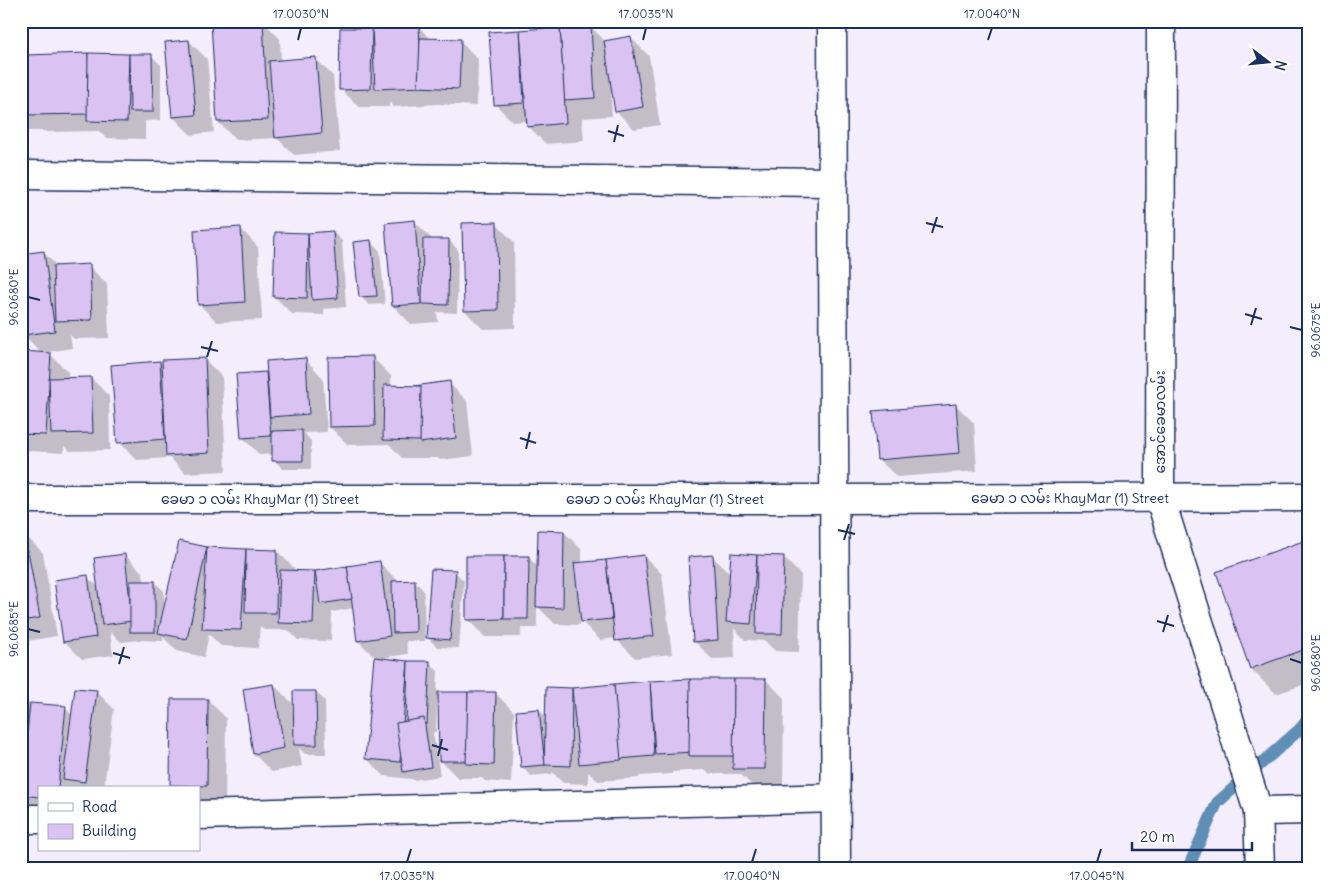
<svg xmlns="http://www.w3.org/2000/svg" width="1330" height="889" font-family="Delius,'Noto Sans Myanmar',sans-serif">
<style>
.shadow{fill:#0003}
.lines{fill:none;stroke-linecap:round;stroke-linejoin:round}
.stream{stroke:#608fb5;stroke-width:12}
.building{fill:#dac2f2;stroke:#1b2f5e}
.minor-casing{stroke:#1b2f5e;stroke-width:31}
.minor{stroke:#fff;stroke-width:28}
.ticks{fill:none;stroke:#1b2f5e;stroke-width:2}
.labels{text-anchor:middle;stroke-width:4.5;stroke-linejoin:round;paint-order:stroke}
.street-label{font-size:14px;fill:#1b2f5e;stroke:#fff}
.neatline{fill:none;stroke:#1b2f5e;stroke-width:2}
.ticks-label{font-size:12px;text-anchor:middle;fill:#1b2f5e}
</style>
<rect width="100%" height="100%" fill="#f4edfb"/>
<filter id="ink" filterUnits="userSpaceOnUse"><feTurbulence type="fractalNoise" baseFrequency=".02" numOctaves="2"/><feDisplacementMap in="SourceGraphic" scale="10" xChannelSelector="R" yChannelSelector="G"/><feConvolveMatrix kernelMatrix="1 2 1 2 8 2 1 2 1" color-interpolation-filters="sRGB"/></filter>
<g filter="url(#ink)">
<g class="shadow">
<polygon points="263,21 280,39 281,61 315,58 333,76 340,151 294,155 277,138 236,140 218,122"/>
<polygon points="418,26 431,40 460,41 478,59 477,106 437,104 394,107 389,101 389,107 359,107 341,89 341,29"/>
<polygon points="590,26 606,42 631,38 649,56 660,125 634,129 616,111 613,93 611,94 612,116 582,118 584,141 546,144 528,126 528,121 513,122 495,104 491,33"/>
<polygon points="189,41 207,59 214,132 191,135 173,117"/>
<polygon points="88,55 152,56 161,65 161,120 145,121 145,139 106,138 99,131 46,132 45,131 21,131 21,57"/>
<polygon points="414,221 432,239 449,240 458,250 457,313 437,312 438,322 411,324 393,306"/>
<polygon points="496,224 514,242 515,328 483,329 465,311"/>
<polygon points="240,228 258,247 262,320 217,322 199,304"/>
<polygon points="333,232 342,241 346,307 324,309 324,315 292,314 274,296 276,233 308,234"/>
<polygon points="371,241 380,251 385,304 369,305 360,296"/>
<polygon points="43,252 58,267 89,266 107,284 109,338 74,339 70,335 72,348 48,352 68,372 68,379 91,378 109,396 110,450 70,451 64,446 64,453 29,451 21,443 21,352 42,354 24,335"/>
<polygon points="373,358 391,376 391,387 414,387 449,383 467,401 473,456 440,460 438,458 402,458 389,444 348,445 330,427"/>
<polygon points="204,359 222,377 226,471 185,473 170,458 137,460 119,442 159,362 163,366"/>
<polygon points="305,359 323,378 327,432 304,433 311,441 311,469 283,469 274,460 273,454 260,455 242,437 266,373 269,376"/>
<polygon points="956,405 974,423 977,471 897,477 878,459"/>
<polygon points="564,532 582,550 582,564 644,556 662,574 672,654 635,658 617,640 616,638 600,640 580,620 580,625 555,624 537,606 537,628 521,628 521,637 485,637 467,619 528,557 538,567"/>
<polygon points="25,535 43,553 57,636 21,642 21,536"/>
<polygon points="1309,541 1309,683 1276,694 1251,669 1218,573"/>
<polygon points="180,542 207,548 277,551 295,569 295,572 315,573 380,563 398,581 415,581 424,591 425,641 406,641 408,654 380,658 380,659 408,662 429,662 438,671 437,693 496,694 514,712 511,783 485,781 482,778 458,778 440,760 439,700 437,700 436,732 433,732 440,776 414,780 412,779 384,776 366,758 375,657 358,641 354,608 332,612 331,641 298,640 288,630 264,630 260,626 258,648 221,646 209,634 204,657 177,651 163,637 163,641 139,640 121,642 110,632 113,655 82,659 64,641 87,577 99,588 125,555 143,573 144,582 155,582 164,591 164,609"/>
<polygon points="732,554 757,557 783,557 801,575 799,652 775,651 765,641 745,640 734,628 735,658 712,659 694,641 713,557 731,575"/>
<polygon points="455,572 464,581 459,648 437,647 428,638"/>
<polygon points="690,680 766,680 784,698 783,786 753,786 740,774 709,774 705,770 672,772 672,774 639,776 639,778 598,781 588,772 588,784 563,783 552,772 552,774 531,776 522,767 539,710 546,717 547,689 573,689"/>
<polygon points="274,685 292,703 293,714 295,714 316,692 325,701 326,754 305,754 299,748 302,766 272,772 254,754"/>
<polygon points="96,691 114,709 104,788 39,788 39,811 22,795 24,783 21,783 21,696 31,705 65,708 72,715"/>
<polygon points="208,700 226,718 225,803 199,803 199,788 174,788 171,785"/>
</g>
<g class="lines">
<polyline class="stream" points="1188,868 1217,803 1300,729 1309,718"/>
</g>
<g class="building">
<polygon points="239,21 263,21 268,120 217,122 211,23"/>
<polygon points="419,25 422,87 375,89 372,28"/>
<polygon points="591,25 595,98 564,100 560,27"/>
<polygon points="560,27 566,123 527,127 520,30"/>
<polygon points="340,28 372,28 371,89 339,90"/>
<polygon points="520,30 524,103 494,105 489,32"/>
<polygon points="631,36 643,107 615,112 604,41"/>
<polygon points="420,38 461,39 459,89 418,87"/>
<polygon points="189,40 196,115 172,117 165,42"/>
<polygon points="88,53 90,114 27,115 26,55"/>
<polygon points="88,53 129,54 127,122 87,121"/>
<polygon points="129,54 152,54 153,112 130,112"/>
<rect x="21" y="55" width="5" height="58"/>
<polygon points="316,57 322,133 275,138 269,61"/>
<polygon points="415,220 421,304 392,306 385,223"/>
<polygon points="497,222 498,310 464,311 462,223"/>
<polygon points="241,227 245,302 198,305 194,230"/>
<polygon points="333,231 338,298 312,300 308,233"/>
<polygon points="275,232 308,233 307,298 273,297"/>
<polygon points="423,239 449,239 448,305 422,304"/>
<polygon points="371,240 377,296 359,297 353,242"/>
<polygon points="44,251 55,331 23,335 21,326 21,254"/>
<polygon points="90,264 92,320 55,321 53,266"/>
<polygon points="21,351 51,353 46,435 21,434"/>
<polygon points="373,356 375,426 329,427 328,357"/>
<polygon points="205,358 209,453 166,456 162,360"/>
<polygon points="306,358 309,414 270,417 266,361"/>
<polygon points="160,361 165,439 117,443 111,365"/>
<polygon points="266,372 271,436 241,438 236,374"/>
<polygon points="91,377 93,433 51,434 49,378"/>
<polygon points="450,381 456,438 420,443 414,386"/>
<polygon points="384,385 421,386 420,441 383,440"/>
<polygon points="956,404 960,453 877,460 873,411"/>
<polygon points="302,430 303,461 272,461 272,431"/>
<polygon points="538,530 564,531 563,608 536,607"/>
<polygon points="25,534 40,618 21,621 21,535"/>
<polygon points="1309,539 1309,648 1250,669 1216,572"/>
<polygon points="179,541 207,547 187,639 158,633"/>
<polygon points="207,547 246,549 241,630 202,629"/>
<polygon points="246,549 277,550 276,613 245,613"/>
<polygon points="731,553 757,555 751,624 726,622"/>
<polygon points="125,554 132,621 102,625 94,558"/>
<polygon points="644,555 654,636 615,641 606,560"/>
<polygon points="713,555 718,640 693,642 688,557"/>
<polygon points="757,555 784,556 782,634 756,634"/>
<polygon points="466,556 504,556 504,619 466,620"/>
<polygon points="504,556 529,556 528,619 504,619"/>
<polygon points="606,560 612,619 581,622 574,563"/>
<polygon points="380,561 390,636 357,641 347,566"/>
<polygon points="347,566 352,599 320,604 315,571"/>
<polygon points="431,569 456,570 450,640 426,638"/>
<polygon points="280,570 315,571 313,624 278,623"/>
<polygon points="88,575 96,637 63,642 54,580"/>
<polygon points="415,580 416,632 393,633 392,581"/>
<rect x="130" y="581" width="25" height="51"/>
<polygon points="374,657 408,661 400,762 365,759"/>
<polygon points="408,661 430,661 427,724 406,723"/>
<polygon points="690,679 695,752 655,754 650,681"/>
<polygon points="690,679 734,679 734,756 689,756"/>
<polygon points="734,679 766,679 765,769 733,769"/>
<polygon points="650,681 654,756 618,759 614,684"/>
<polygon points="274,684 284,748 253,754 243,689"/>
<polygon points="614,684 621,760 579,764 572,688"/>
<polygon points="546,687 572,688 571,766 544,765"/>
<polygon points="75,688 97,690 85,782 63,779"/>
<polygon points="293,691 316,691 317,745 294,745"/>
<polygon points="438,692 468,692 469,761 439,761"/>
<polygon points="468,692 496,692 494,765 466,764"/>
<polygon points="171,699 208,699 207,786 170,785"/>
<polygon points="30,703 66,706 58,788 39,788 39,797 21,795"/>
<polygon points="539,709 545,765 521,767 516,711"/>
<polygon points="424,718 431,767 403,772 396,723"/>
<polygon points="21,732 26,762 21,763"/>
</g>
<g class="lines">
<defs>
<g id="minor">
<polyline points="832,21 836,868"/>
<polyline points="1161,21 1160,498 1258,811 1260,868"/>
<polyline points="21,175 833,182"/>
<polyline points="21,499 834,499 1309,497"/>
<polyline points="1258,811 1309,810"/>
<polyline points="199,815 836,798"/>
<polyline points="21,819 39,819"/>
</g>
</defs>
<use href="#minor" class="minor-casing"/>
<use href="#minor" class="minor"/>
</g>
</g>
<path class="ticks" d="M298,40L301,28M643,40L646,28M988,40L992,28M608,131L624,136M614,142L618,125M926,223L943,227M932,233L937,217M28,297L40,300M1245,314L1262,319M1251,325L1256,308M1290,327L1302,330M201,347L218,351M207,357L212,341M520,438L536,443M526,449L530,432M838,530L855,534M844,540L849,524M1157,621L1174,626M28,629L40,632M1163,632L1168,615M113,653L130,658M1290,659L1302,663M119,664L124,647M432,745L448,750M438,756L442,739M407,862L411,849M752,862L756,849M1097,862L1101,849"/>
<g class="labels">
<g class="street-label">
<text transform="translate(1160 422) rotate(-90)" y="5">အောင်ခေမာလမ်း</text>
<text x="1070" y="503">ခေမာ ၁ လမ်း KhayMar (1) Street</text>
<text x="260" y="504">ခေမာ ၁ လမ်း KhayMar (1) Street</text>
<text x="665" y="504">ခေမာ ၁ လမ်း KhayMar (1) Street</text>
</g>
</g>
<rect width="1330" height="889" fill="none" stroke="#fff" stroke-width="55"/>
<rect x="38" y="786" width="162" height="65" fill="#ffffff" stroke="#a4acbf"/>
<rect x="48" y="803" width="25" height="8" fill="#ffffff" stroke="#a4acbf"/>
<text x="82" y="812" font-size="15" fill="#1b2f5e">Road</text>
<rect x="48" y="824" width="25" height="15" fill="#dac2f2" stroke="#a4acbf"/>
<text x="82" y="836" font-size="15" fill="#1b2f5e">Building</text>
<g transform="translate(1268 62) rotate(106)" stroke="#ffffff" stroke-width="4" paint-order="stroke">
<path d="M0-4L9 19L0 12L-9 19Z" fill="#1b2f5e"/>
<text y="-8" font-size="14" font-weight="bold" text-anchor="middle" fill="#1b2f5e">N</text>
</g>
<path d="M1132 842v8h120v-8" fill="none" stroke="#1b2f5e" stroke-width="2.5"/>
<text x="1140" y="842" font-size="15" fill="#1b2f5e" stroke="#ffffff" stroke-width="4" paint-order="stroke">20 m</text>
<rect x="28" y="28" width="1274" height="834" class="neatline"/>
<g class="ticks-label">
<text x="301" y="18">17.0030°N</text>
<text x="646" y="18">17.0035°N</text>
<text x="992" y="18">17.0040°N</text>
<text transform="translate(14 297) rotate(-90)" y="4">96.0680°E</text>
<text transform="translate(1316 330) rotate(-90)" y="4">96.0675°E</text>
<text transform="translate(14 629) rotate(-90)" y="4">96.0685°E</text>
<text transform="translate(1316 663) rotate(-90)" y="4">96.0680°E</text>
<text x="407" y="880">17.0035°N</text>
<text x="752" y="880">17.0040°N</text>
<text x="1097" y="880">17.0045°N</text>
</g>
</svg>
